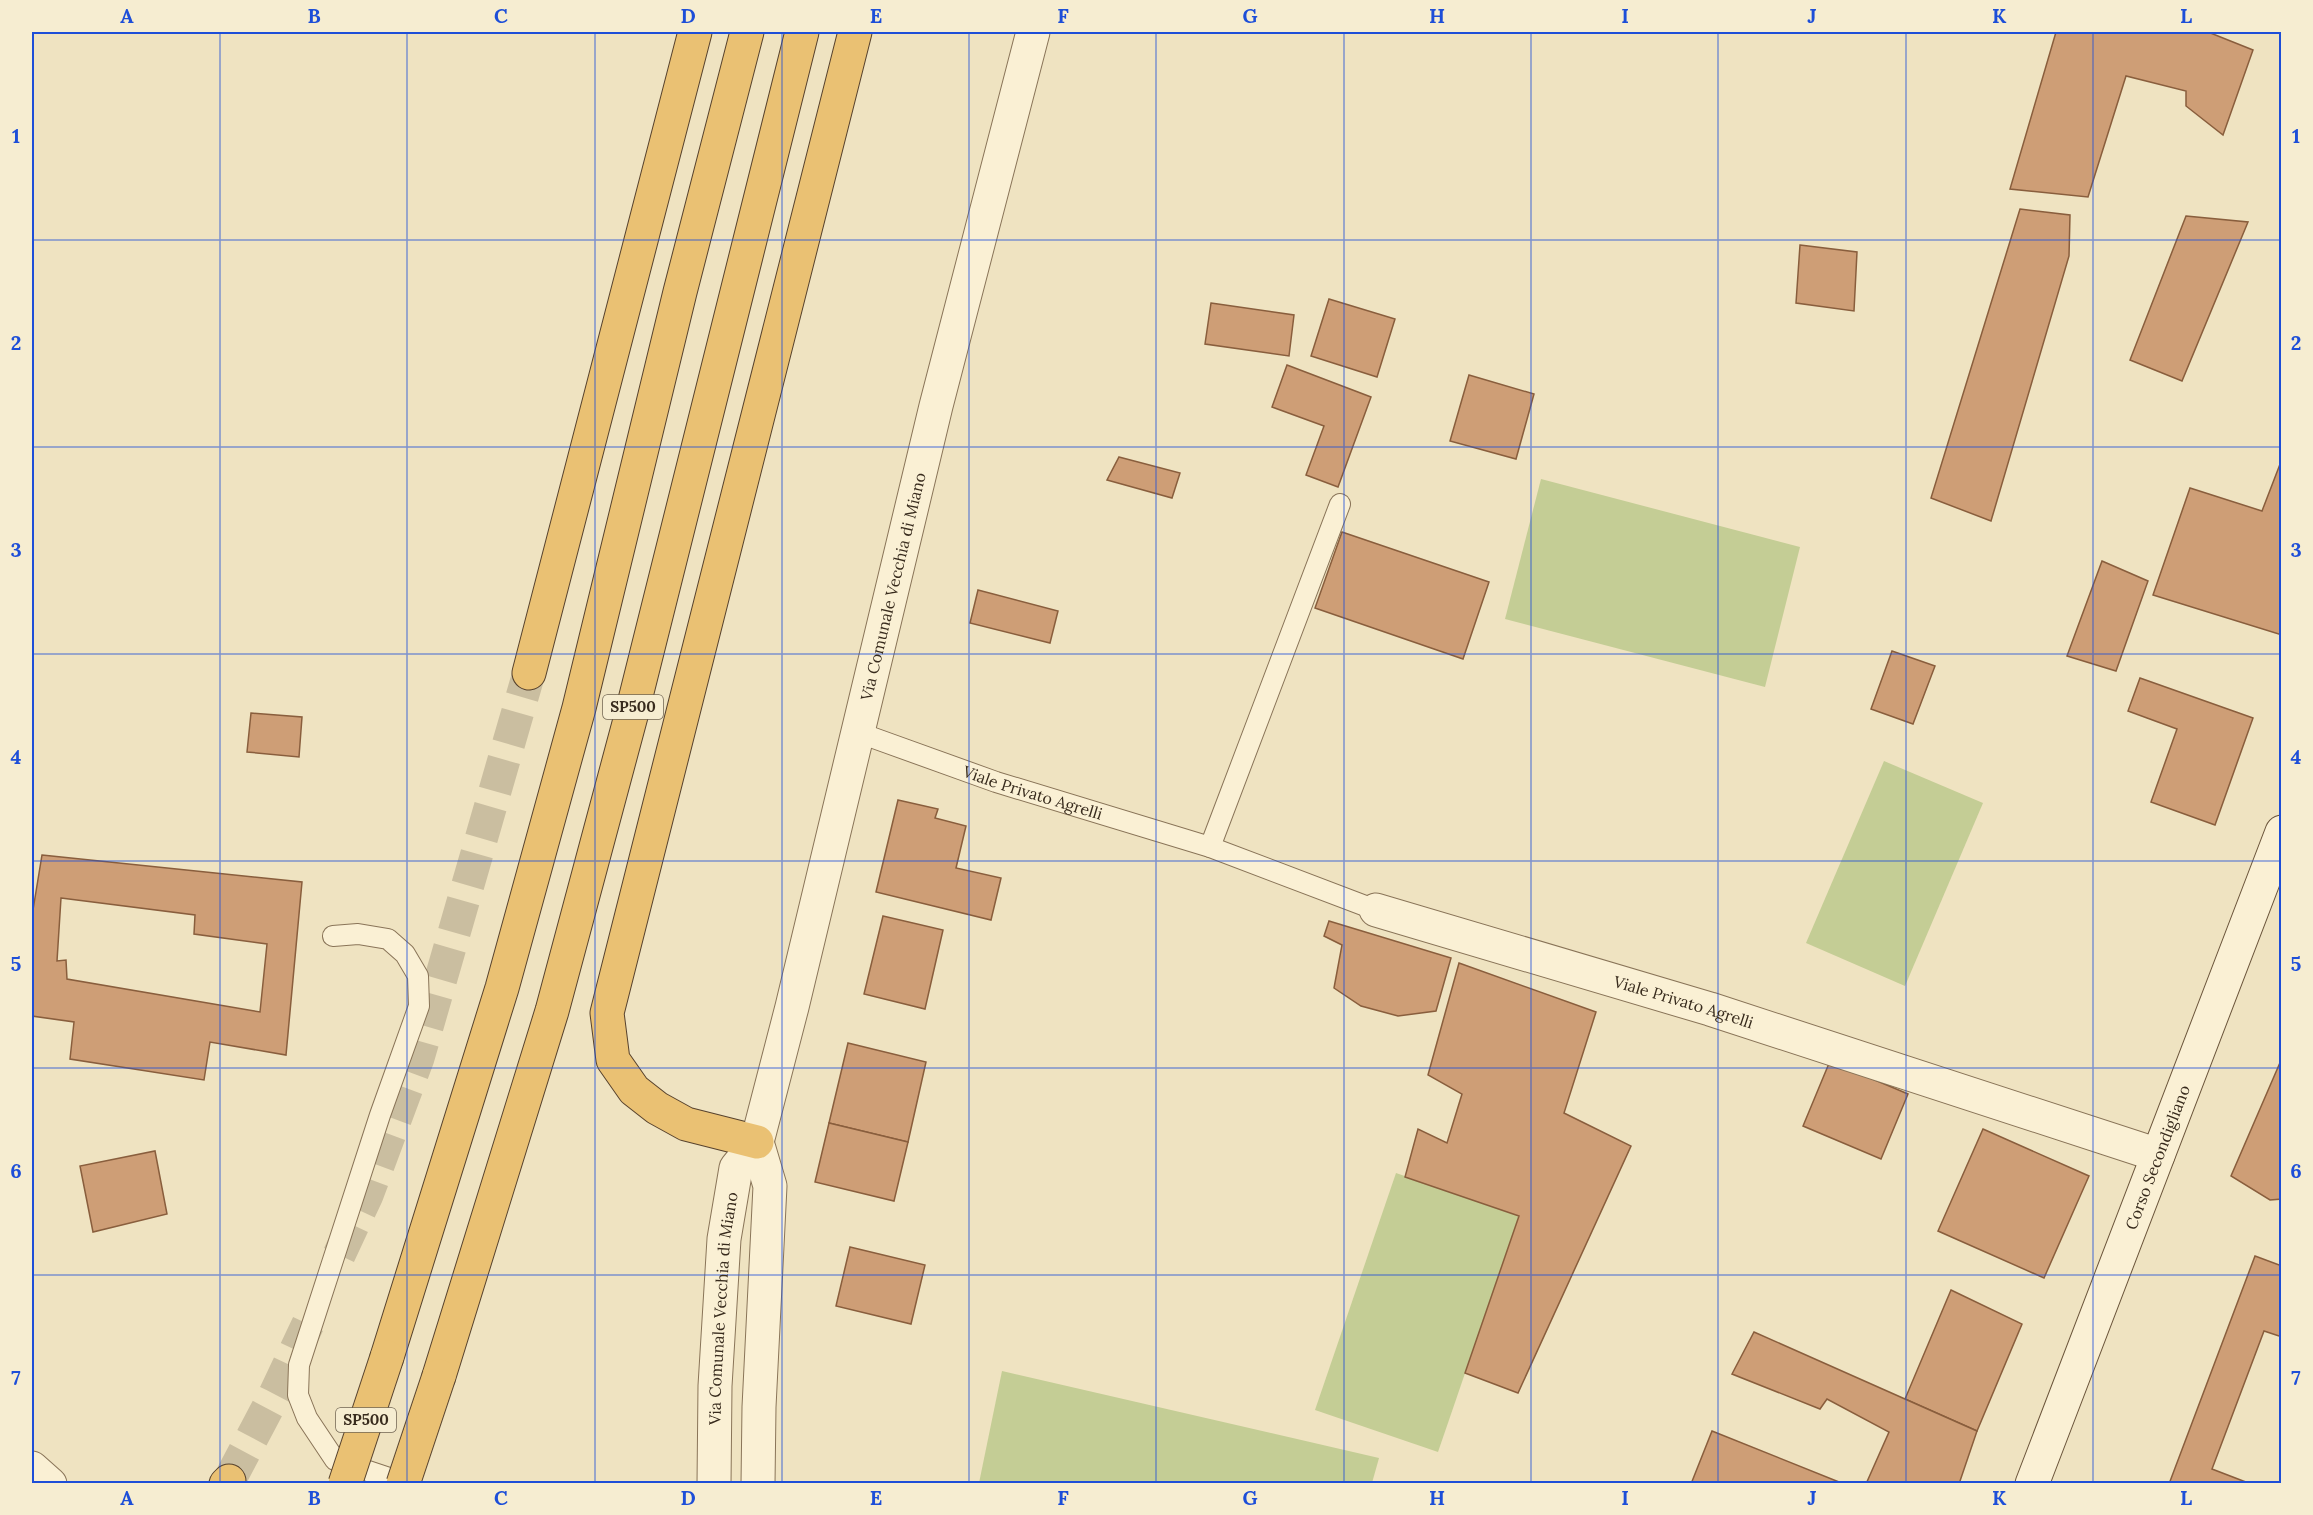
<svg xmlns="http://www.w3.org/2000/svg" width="2313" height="1515" font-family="Lora,serif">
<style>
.pitch{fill:#c4cd95}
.building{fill:#ce9e76;stroke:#895e3d;stroke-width:1.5;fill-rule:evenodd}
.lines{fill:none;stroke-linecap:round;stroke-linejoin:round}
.trunk-tunnel{stroke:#cabea0;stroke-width:33;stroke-dasharray:33 16;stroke-linecap:butt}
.service-casing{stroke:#897458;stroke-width:22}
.minor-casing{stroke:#897458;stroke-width:35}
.tertiary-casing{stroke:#897458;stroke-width:35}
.secondary-casing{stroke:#6b553b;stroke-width:35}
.trunk-casing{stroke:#57422d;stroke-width:35}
.service{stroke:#faf0d4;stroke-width:20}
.minor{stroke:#faf0d4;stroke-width:33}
.tertiary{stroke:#faf0d4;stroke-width:33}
.secondary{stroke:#faf0d4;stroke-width:33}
.trunk{stroke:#eac173;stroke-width:33}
.trunk-bridge-casing{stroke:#57422d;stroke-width:35;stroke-linecap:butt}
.trunk-bridge{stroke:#eac173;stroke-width:33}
.grid{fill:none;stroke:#1d4ed8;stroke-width:1.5;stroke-opacity:0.55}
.labels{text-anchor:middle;stroke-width:6;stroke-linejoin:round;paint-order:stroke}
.shield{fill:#f6edd1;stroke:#716553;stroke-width:1.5}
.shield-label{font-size:15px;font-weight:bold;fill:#382b1d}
.street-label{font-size:16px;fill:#382b1d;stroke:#f6edd1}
.neatline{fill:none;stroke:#1d4ed8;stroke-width:2}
.grid-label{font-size:20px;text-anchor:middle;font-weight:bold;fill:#1d4ed8}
</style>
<rect width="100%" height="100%" fill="#efe3c1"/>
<g class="pitch">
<polygon points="1541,479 1800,547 1765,687 1505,619"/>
<polygon points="1884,761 1983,803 1905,986 1806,943"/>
<polygon points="1396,1173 1519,1216 1438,1452 1315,1410"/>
<polygon points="1002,1371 1379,1458 1372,1483 979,1483"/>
</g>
<g class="building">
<polygon points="2056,32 2208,32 2253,50 2223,135 2186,106 2186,91 2126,76 2088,197 2010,189"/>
<polygon points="2020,209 2070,215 2069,256 1991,521 1931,498"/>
<polygon points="2186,216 2248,222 2182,381 2130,360"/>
<polygon points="1800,245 1857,252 1854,311 1796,303"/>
<polygon points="1329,299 1395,319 1377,377 1311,356"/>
<polygon points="1211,303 1294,315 1289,356 1205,344"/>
<polygon points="1287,365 1371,397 1338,487 1306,475 1324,426 1272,407"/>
<polygon points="1469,375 1534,394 1516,459 1450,441"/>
<polygon points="1119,457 1180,473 1172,498 1107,480"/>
<polygon points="2282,459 2282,635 2153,595 2190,488 2262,511"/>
<polygon points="1342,532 1489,582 1463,659 1315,608"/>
<polygon points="2102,561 2148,581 2116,671 2067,656"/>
<polygon points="978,590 1058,611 1050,643 970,623"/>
<polygon points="1892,651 1935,666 1913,724 1871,709"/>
<polygon points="2140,678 2253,718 2215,825 2151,802 2177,729 2128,711"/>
<polygon points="251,713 302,717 299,757 247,752"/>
<polygon points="898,800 938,809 935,818 966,826 956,868 1001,878 991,920 876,892"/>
<path d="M42,855L302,882L286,1055L210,1042L204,1080L70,1059L74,1022L32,1016V916ZM61,898L195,915L194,934L267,944L260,1012L67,979L66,960L57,961Z"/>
<polygon points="883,916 943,930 925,1009 864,994"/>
<polygon points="1329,921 1451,958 1436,1011 1398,1016 1361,1006 1334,988 1342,945 1324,936"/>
<polygon points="1459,963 1596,1012 1564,1113 1631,1146 1518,1393 1465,1373 1519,1216 1405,1177 1418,1129 1447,1143 1462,1094 1428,1075"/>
<polygon points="848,1043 926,1062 908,1142 829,1123"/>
<polygon points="2282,1058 2282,1199 2270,1200 2231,1176"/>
<polygon points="1830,1061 1908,1094 1881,1159 1803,1126"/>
<polygon points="829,1123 908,1142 894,1201 815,1182"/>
<polygon points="1983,1129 2089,1176 2044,1278 1938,1231"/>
<polygon points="155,1151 167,1214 93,1232 80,1166"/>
<polygon points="850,1247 925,1265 911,1324 836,1306"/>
<polygon points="2255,1256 2282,1266 2282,1337 2264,1331 2212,1469 2251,1484 2169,1484"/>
<polygon points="1951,1290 2022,1324 1977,1431 1905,1399"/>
<polygon points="1754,1332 1977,1431 1959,1484 1866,1484 1889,1432 1827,1399 1820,1409 1732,1374"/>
<polygon points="1712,1431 1844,1484 1691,1484"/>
</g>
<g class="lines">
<g class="trunk-tunnel">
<polyline points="339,1255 367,1195 418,1058 529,673"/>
<polyline points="229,1481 275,1394 308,1324"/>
</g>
<defs>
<g id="service">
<path id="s1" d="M857,732L996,782L1210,847L1376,910"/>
<polyline points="1210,847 1340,504"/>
<polyline points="333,936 358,934 388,939 405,954 418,976 419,1006 380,1115 299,1365 298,1395 307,1418 335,1460 407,1484"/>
</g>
<g id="minor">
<path id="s2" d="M1376,910L1710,1009L2158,1155"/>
<path id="s3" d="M757,1142L792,1007L936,406L1033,32"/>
</g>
<g id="tertiary">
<polyline points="757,1142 770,1186 759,1407 758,1484"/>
<polyline points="32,1468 50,1484"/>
<path id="s4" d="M714,1484L715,1386L724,1239L736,1168L757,1142"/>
</g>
<g id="secondary">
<path id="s5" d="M2032,1484L2282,832"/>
</g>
<g id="trunk">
<polyline points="529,673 695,32"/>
<polyline points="757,1142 686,1124 657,1108 634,1090 613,1060 607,1013 855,32"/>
<polyline points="387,1357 502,988 579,708 680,292 747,32"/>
<polyline points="439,1376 552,1011 631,716 802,32"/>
<polyline points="226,1484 229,1481"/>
</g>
</defs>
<use href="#service" class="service-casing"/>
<use href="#minor" class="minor-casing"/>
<use href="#tertiary" class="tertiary-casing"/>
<use href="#secondary" class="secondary-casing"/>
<use href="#trunk" class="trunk-casing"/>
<use href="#service" class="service"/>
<use href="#minor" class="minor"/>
<use href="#tertiary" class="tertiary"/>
<use href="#secondary" class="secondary"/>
<use href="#trunk" class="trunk"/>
<defs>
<g id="trunk-bridge">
<polyline points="345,1484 387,1357"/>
<polyline points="403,1484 439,1376"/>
</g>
</defs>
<use href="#trunk-bridge" class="trunk-bridge-casing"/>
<use href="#trunk-bridge" class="trunk-bridge"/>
</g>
<path class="grid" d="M220,32V1484M407,32V1484M595,32V1484M782,32V1484M969,32V1484M1156,32V1484M1344,32V1484M1531,32V1484M1718,32V1484M1906,32V1484M2093,32V1484M32,240H2282M32,447H2282M32,654H2282M32,861H2282M32,1068H2282M32,1275H2282"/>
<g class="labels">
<g class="shield">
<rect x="603" y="695" width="60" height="24" rx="4.5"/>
<rect x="336" y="1408" width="60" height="24" rx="4.5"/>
</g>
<g class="shield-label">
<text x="633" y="712">SP500</text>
<text x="366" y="1425">SP500</text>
</g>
<g class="street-label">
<text dy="6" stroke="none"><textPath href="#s3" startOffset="572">Via Comunale Vecchia di Miano</textPath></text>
<text dy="6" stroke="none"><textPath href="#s1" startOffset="186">Viale Privato Agrelli</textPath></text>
<text dy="6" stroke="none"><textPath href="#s2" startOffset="321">Viale Privato Agrelli</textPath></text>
<text dy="6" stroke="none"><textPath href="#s5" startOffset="350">Corso Secondigliano</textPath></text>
<text dy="6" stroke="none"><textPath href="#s4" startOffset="176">Via Comunale Vecchia di Miano</textPath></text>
</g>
</g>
<rect width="2313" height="1515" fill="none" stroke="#f6edd1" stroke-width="66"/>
<rect x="33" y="33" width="2247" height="1449" class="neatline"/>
<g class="grid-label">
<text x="127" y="23">A</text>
<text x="314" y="23">B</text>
<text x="501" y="23">C</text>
<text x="688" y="23">D</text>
<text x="876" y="23">E</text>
<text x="1063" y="23">F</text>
<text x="1250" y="23">G</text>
<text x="1437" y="23">H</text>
<text x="1625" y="23">I</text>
<text x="1812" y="23">J</text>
<text x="1999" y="23">K</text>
<text x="2186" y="23">L</text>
<text x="16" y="143">1</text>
<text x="2296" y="143">1</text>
<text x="16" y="350">2</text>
<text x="2296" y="350">2</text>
<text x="16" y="557">3</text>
<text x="2296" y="557">3</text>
<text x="16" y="764">4</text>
<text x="2296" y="764">4</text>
<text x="16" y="971">5</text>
<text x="2296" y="971">5</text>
<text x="16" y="1178">6</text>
<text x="2296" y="1178">6</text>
<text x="16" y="1385">7</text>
<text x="2296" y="1385">7</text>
<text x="127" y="1505">A</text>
<text x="314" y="1505">B</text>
<text x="501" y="1505">C</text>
<text x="688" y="1505">D</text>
<text x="876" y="1505">E</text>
<text x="1063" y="1505">F</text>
<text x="1250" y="1505">G</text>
<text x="1437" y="1505">H</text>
<text x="1625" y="1505">I</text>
<text x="1812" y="1505">J</text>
<text x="1999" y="1505">K</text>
<text x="2186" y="1505">L</text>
</g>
</svg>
